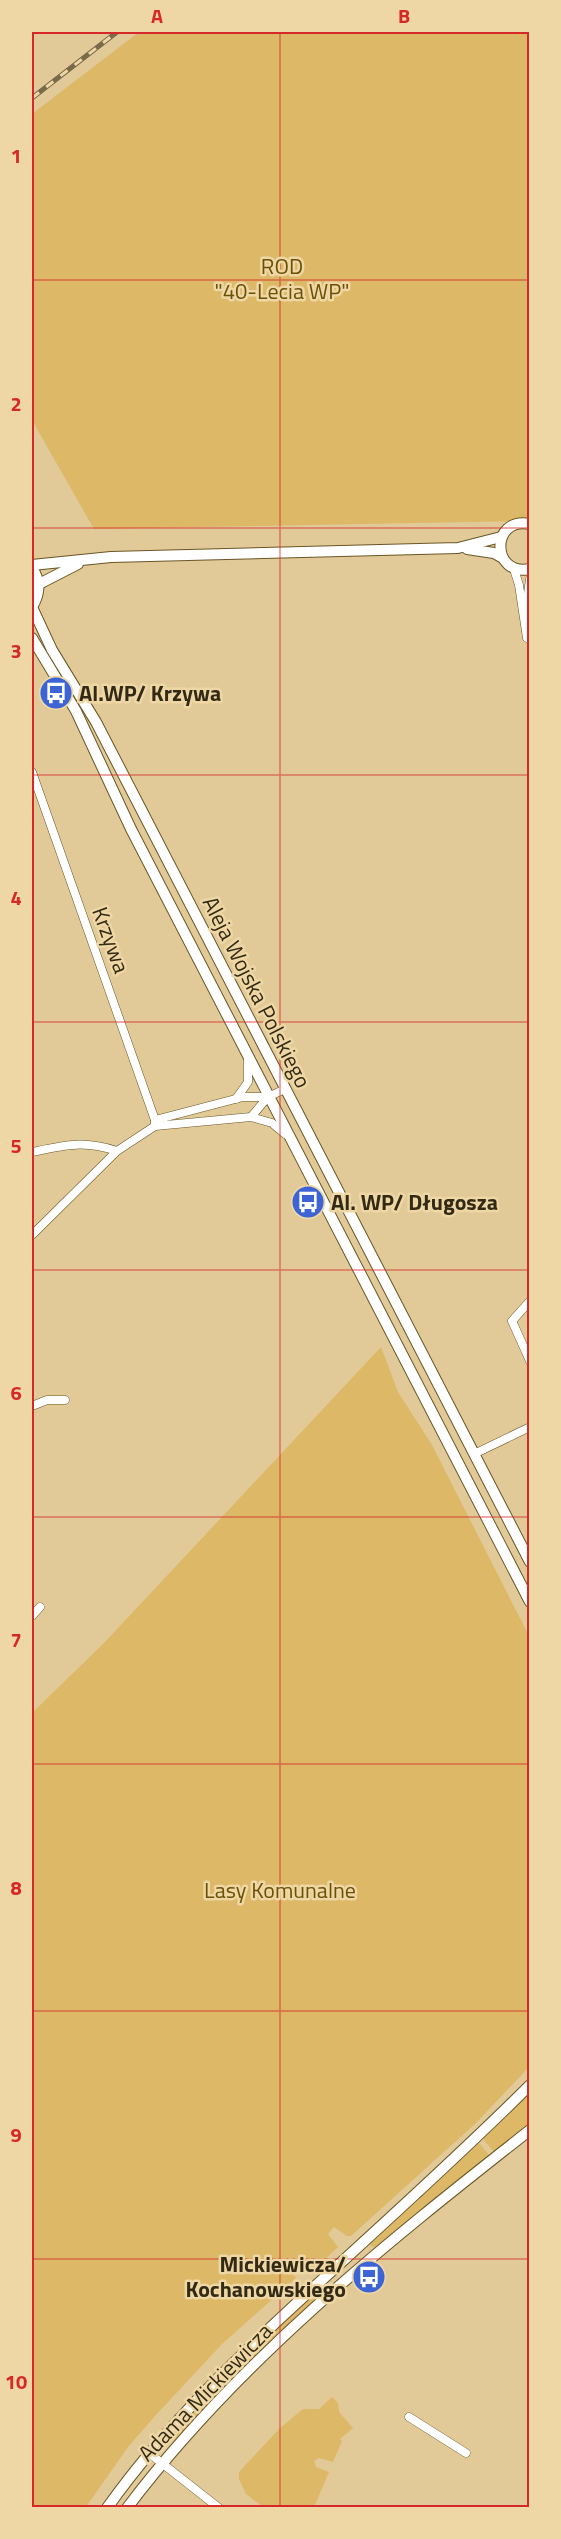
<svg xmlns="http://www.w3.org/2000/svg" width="561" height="2539" font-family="'Titillium Web',sans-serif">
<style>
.green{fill:#dcb867}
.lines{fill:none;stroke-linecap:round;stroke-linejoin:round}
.street-casing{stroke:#6a5626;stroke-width:9}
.secondary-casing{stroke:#6a5626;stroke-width:12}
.street{stroke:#fff;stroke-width:8}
.secondary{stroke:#fff;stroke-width:10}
.rail-casing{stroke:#796a4a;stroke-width:5}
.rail{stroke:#eed7a4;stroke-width:3;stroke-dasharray:9;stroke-linecap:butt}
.grid{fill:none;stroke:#d62828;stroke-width:1.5;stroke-opacity:0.55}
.labels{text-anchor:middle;stroke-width:5;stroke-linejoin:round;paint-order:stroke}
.park-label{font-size:22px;fill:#6b5106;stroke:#eed7a4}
.poi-label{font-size:22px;font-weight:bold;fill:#332a16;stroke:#eed7a4;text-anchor:start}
.street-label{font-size:22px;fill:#332a16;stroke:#eed7a4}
.neatline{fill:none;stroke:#d62828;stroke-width:2}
.grid-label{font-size:20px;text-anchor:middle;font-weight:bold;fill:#d62828}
</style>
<rect width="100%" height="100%" fill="#e1ca97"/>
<g class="green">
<polygon points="139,32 529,32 529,521 94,529 32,420 32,114"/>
<polygon points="381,1347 398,1392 432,1445 529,1636 529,2067 476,2123 351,2236 347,2236 334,2227 328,2234 338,2247 310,2273 299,2261 289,2269 296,2278 222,2344 155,2416 128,2447 86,2507 32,2507 32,1713 104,1643"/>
<polygon points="529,2092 529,2124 494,2152 483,2139"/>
<polygon points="479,2143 490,2156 375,2248 370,2246 371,2243"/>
<polygon points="311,2297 315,2302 231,2380 175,2440 170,2436 264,2339"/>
<polygon points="332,2397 338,2403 339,2412 353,2428 340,2439 342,2441 333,2462 319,2458 314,2461 316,2467 329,2472 314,2507 263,2507 246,2494 239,2479 239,2472 280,2428 303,2409 319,2409"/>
</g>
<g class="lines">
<defs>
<g id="street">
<polyline points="514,569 519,585 527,638"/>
<polyline points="526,609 530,579"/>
<polyline points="32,772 155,1120"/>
<polyline points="236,1099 248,1082 248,1061"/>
<polyline points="251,1117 268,1097 285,1089"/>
<polyline points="155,1120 243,1097 268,1097"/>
<polyline points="155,1126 251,1117 272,1123 285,1134"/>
<path d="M32,1152C65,1145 83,1140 117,1151"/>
<polyline points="32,1235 117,1151 155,1126 155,1120"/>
<polyline points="530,1301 512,1321 530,1361"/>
<polyline points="32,1406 47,1400 65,1400"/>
<polyline points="474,1454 530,1427"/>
<polyline points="32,1616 40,1607"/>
<polyline points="409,2417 466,2453"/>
<polyline points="149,2453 219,2508"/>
</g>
<g id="secondary">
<path d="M530,524C490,516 491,577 530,569"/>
<polyline points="467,549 494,553 501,557"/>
<polyline points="32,565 111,557 458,548 501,537"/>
<path d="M32,568C41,581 40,594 32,607"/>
<polyline points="39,584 78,564"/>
<polyline points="32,607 52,650 96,722 530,1562"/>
<polyline points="32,638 76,711 131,829 530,1602"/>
<path d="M107,2508C169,2421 245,2350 323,2279C393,2215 463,2152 530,2085"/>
<path d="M127,2508C239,2360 385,2244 530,2130"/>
</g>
</defs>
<use href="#street" class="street-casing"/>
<use href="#secondary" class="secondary-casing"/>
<use href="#street" class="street"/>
<use href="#secondary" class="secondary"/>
<defs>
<polyline id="rail" points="32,98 117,32"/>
</defs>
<use href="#rail" class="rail-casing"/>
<use href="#rail" class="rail"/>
</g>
<path class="grid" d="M280,32V2508M32,280H530M32,528H530M32,775H530M32,1022H530M32,1270H530M32,1517H530M32,1764H530M32,2011H530M32,2259H530"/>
<defs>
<symbol id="bus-disc" viewBox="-11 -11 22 22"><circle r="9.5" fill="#3c64d5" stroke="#eed7a4"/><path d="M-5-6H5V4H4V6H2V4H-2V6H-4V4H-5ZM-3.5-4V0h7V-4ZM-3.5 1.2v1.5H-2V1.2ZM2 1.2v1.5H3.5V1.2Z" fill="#fff"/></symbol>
</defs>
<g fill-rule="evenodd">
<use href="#bus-disc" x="37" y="674" width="38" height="38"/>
<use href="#bus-disc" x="289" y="1183" width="38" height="38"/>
<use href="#bus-disc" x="350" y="2258" width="38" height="38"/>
</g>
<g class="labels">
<g class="park-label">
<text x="282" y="274">ROD<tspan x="282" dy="25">"40-Lecia WP"</tspan></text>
<text x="280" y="1898">Lasy Komunalne</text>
</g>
<g class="poi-label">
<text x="79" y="701">Al.WP/ Krzywa</text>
<text x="331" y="1210">Al. WP/ Długosza</text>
<text x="346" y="2272" text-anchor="end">Mickiewicza/<tspan x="346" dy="25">Kochanowskiego</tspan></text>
</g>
<g class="street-label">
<text transform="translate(111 940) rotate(70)" y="8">Krzywa</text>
<text transform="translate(257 992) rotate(63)" y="8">Aleja Wojska Polskiego</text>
<text transform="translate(205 2392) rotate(-46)" y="8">Adama Mickiewicza</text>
</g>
</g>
<rect width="561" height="2539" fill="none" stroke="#eed7a4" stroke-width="66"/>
<rect x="33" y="33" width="495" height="2473" class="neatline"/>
<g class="grid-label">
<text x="157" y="23">A</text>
<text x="404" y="23">B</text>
<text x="16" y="163">1</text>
<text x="16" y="411">2</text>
<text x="16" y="658">3</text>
<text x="16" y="905">4</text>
<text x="16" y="1153">5</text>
<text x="16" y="1400">6</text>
<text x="16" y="1647">7</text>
<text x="16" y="1895">8</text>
<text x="16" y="2142">9</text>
<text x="16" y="2389">10</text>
</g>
</svg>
